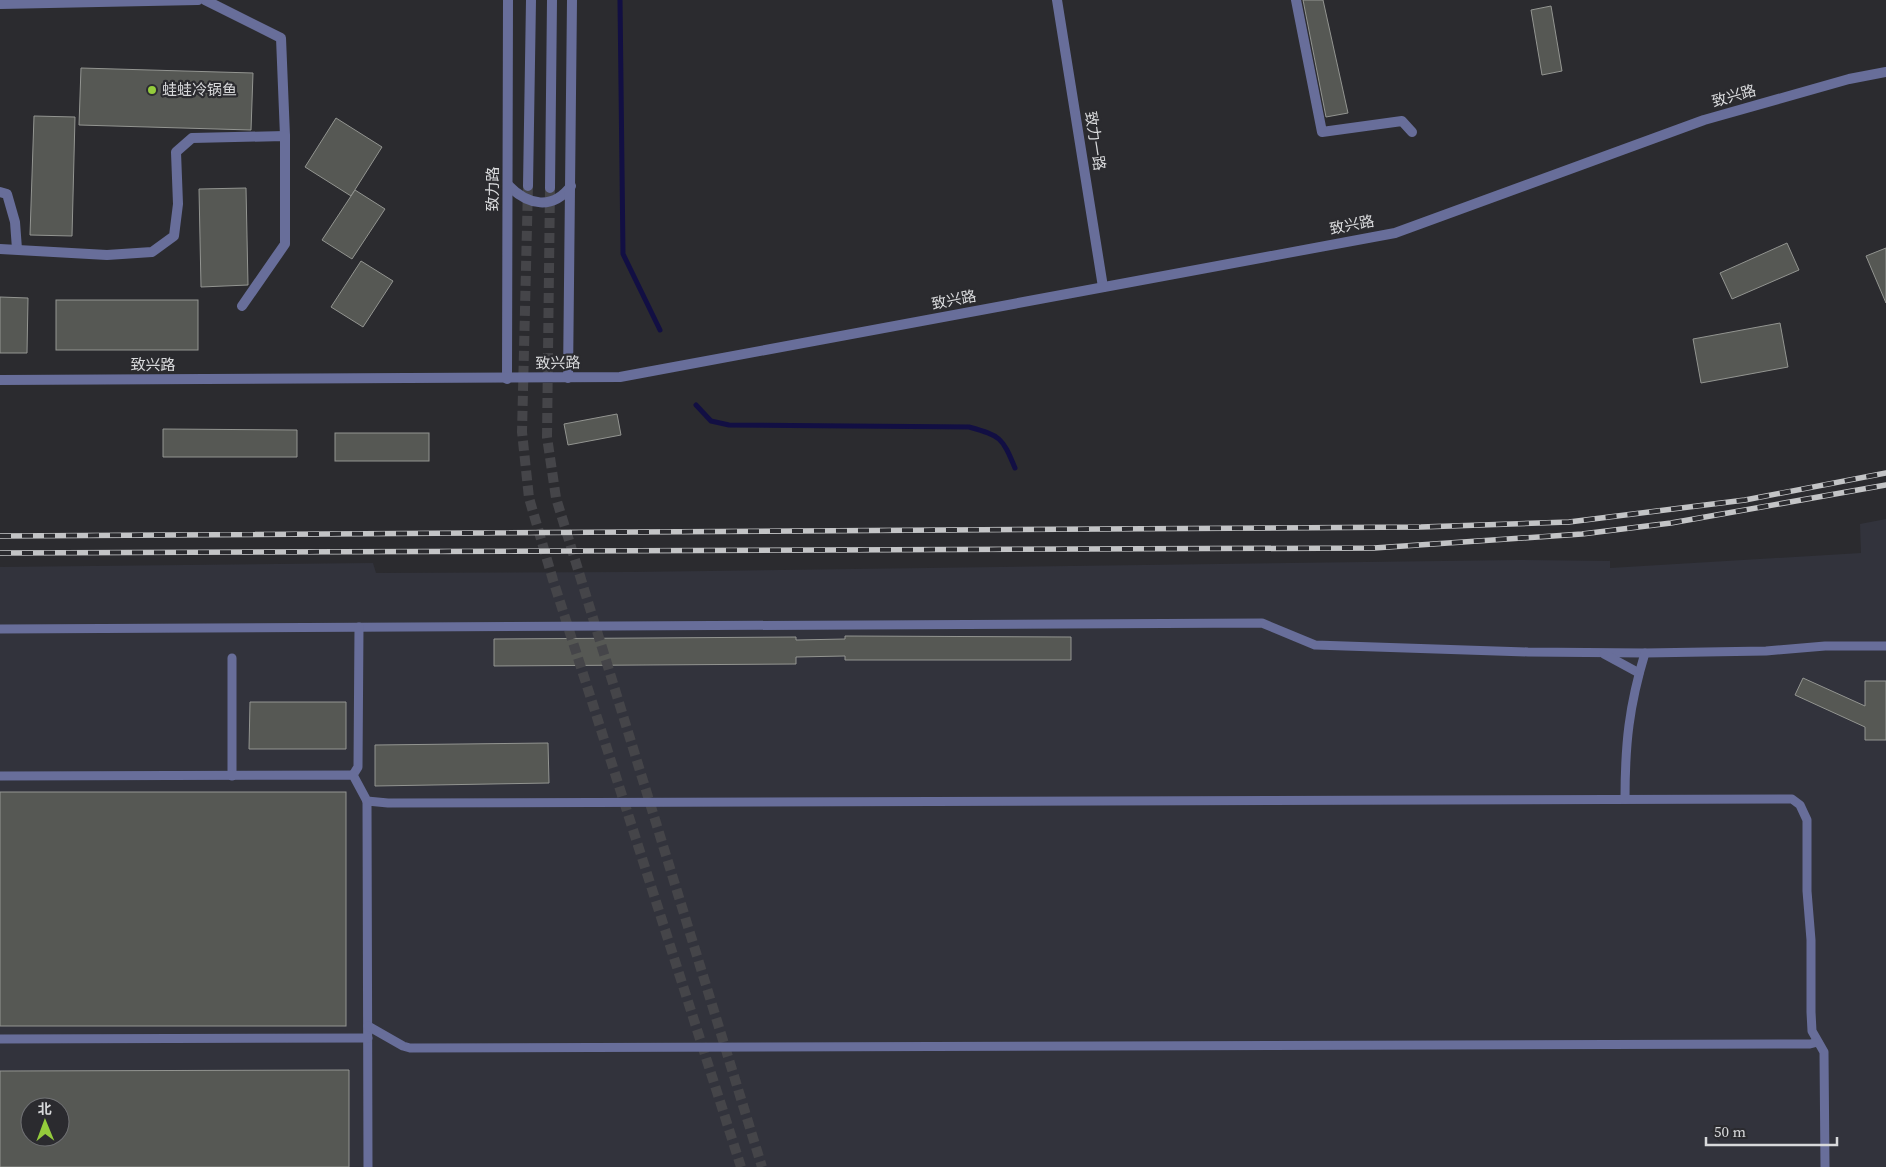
<svg xmlns="http://www.w3.org/2000/svg" width="1886" height="1167" font-family="'Source Serif 4','Noto Sans SC',serif">
<style>
.built{fill:#32333c;fill-rule:evenodd}
.lines{fill:none;stroke-linecap:round;stroke-linejoin:round}
.stream{stroke:#120f43;stroke-width:5}
.building{fill:#565854;stroke:#939591;fill-rule:evenodd}
.tertiary-tunnel{stroke:#454549;stroke-width:10;stroke-dasharray:10 5;stroke-linecap:butt}
.service{stroke:#686e9a;stroke-width:9}
.minor{stroke:#686e9a;stroke-width:10}
.tertiary{stroke:#686e9a;stroke-width:10}
.rail-casing{stroke:#c3c4c6;stroke-width:5.5}
.rail{stroke:#2b2b2f;stroke-width:4;stroke-dasharray:11;stroke-linecap:butt}
.poi-dot{fill:#94cc3c;stroke:#2b2b2f;stroke-width:2}
.labels{text-anchor:middle;stroke-width:4.5;stroke-linejoin:round;paint-order:stroke}
.poi-label{font-size:15px;fill:#d8d9db;stroke:#2b2b2f;text-anchor:start}
.street-label{font-size:15px;fill:#d8d9db;stroke:#2b2b2f}
</style>
<rect width="100%" height="100%" fill="#2b2b2f"/>
<path class="built" d="M1886,519V1167H0V567L373,563L376,573L632,572L1518,560L1610,561V568L1861,553L1860,524ZM30,1107H60V1137H30Z"/>
<g class="lines">
<g class="stream">
<polyline points="620,0 623,254 660,330"/>
<path d="M696,405L711,421L729,425L969,427C1001,436 1002,437 1015,468"/>
</g>
</g>
<g class="building">
<polygon points="1303,0 1323,0 1348,113 1326,117"/>
<polygon points="1551,6 1562,71 1542,75 1531,10"/>
<polygon points="81,68 253,73 251,130 79,125"/>
<polygon points="34,116 75,117 72,236 30,235"/>
<polygon points="336,118 382,147 351,196 305,167"/>
<polygon points="246,188 248,285 201,287 199,189"/>
<polygon points="355,190 385,209 352,259 322,240"/>
<polygon points="1787,243 1799,270 1732,299 1720,273"/>
<polygon points="1886,248 1886,303 1866,256"/>
<polygon points="361,261 393,281 363,327 331,307"/>
<polygon points="0,297 28,298 27,353 0,353"/>
<rect x="56" y="300" width="142" height="50"/>
<polygon points="1780,323 1788,367 1701,383 1693,339"/>
<polygon points="617,414 621,435 568,445 564,424"/>
<polygon points="163,429 297,430 297,457 163,457"/>
<rect x="335" y="433" width="94" height="28"/>
<polygon points="845,636 1071,637 1071,660 845,660 845,656 796,657 796,664 494,666 494,639 796,637 796,640 845,639"/>
<polygon points="1803,678 1865,706 1865,681 1886,681 1886,740 1865,740 1865,727 1795,695"/>
<polygon points="250,702 346,702 346,749 249,749"/>
<polygon points="548,743 549,783 375,786 375,745"/>
<rect x="0" y="792" width="346" height="234"/>
<path d="M349,1070V1167H0V1071ZM30,1107H60V1137H30Z"/>
</g>
<g class="lines">
<g class="tertiary-tunnel">
<polyline points="528,186 522,432 529,498 553,580 741,1167"/>
<polyline points="550,188 547,437 556,498 762,1167"/>
</g>
<g class="service">
<polyline points="0,629 1262,623 1315,645 1528,652 1645,653 1766,651 1825,646 1886,646"/>
<polyline points="1604,654 1639,673"/>
<polyline points="232,658 232,776"/>
<polyline points="353,775 358,767 359,627"/>
<polyline points="0,776 353,775 367,801 388,803 1792,799 1800,805 1807,820 1807,891 1811,940 1811,1012 1812,1031 1824,1052 1825,1167"/>
<path d="M1625,799C1625,744 1629,706 1645,653"/>
<polyline points="367,801 368,1167"/>
<polyline points="368,1026 403,1046 410,1048 1810,1044 1818,1042"/>
<polyline points="0,1039 368,1038"/>
</g>
<g class="minor">
<polyline points="205,0 281,38 285,136"/>
<polyline points="1057,0 1103,287"/>
<polyline points="1296,0 1322,132 1402,121 1412,132"/>
<polyline points="0,4 198,0"/>
<polyline points="0,192 7,194 15,222 17,249"/>
<polyline points="0,249 107,255 152,252 174,236 178,204 176,152 192,138 285,136 285,244 242,306"/>
</g>
<g class="tertiary">
<path d="M508,185C528,206 553,210 571,186"/>
<polyline points="528,186 531,0"/>
<polyline points="550,188 552,0"/>
<polyline points="568,378 572,0"/>
<polyline points="507,379 508,0"/>
<polyline points="0,380 620,377 1395,233 1704,120 1849,79 1886,72"/>
</g>
<defs>
<g id="rail">
<polyline points="0,536 1421,527 1569,522 1745,500 1886,473"/>
<polyline points="0,553 1374,548 1582,534 1671,523 1886,485"/>
</g>
</defs>
<use href="#rail" class="rail-casing"/>
<use href="#rail" class="rail"/>
</g>
<circle class="poi-dot" cx="152" cy="90" r="5"/>
<g class="labels">
<g class="poi-label">
<text x="162" y="95">蛙蛙冷锅鱼</text>
</g>
<g class="street-label">
<text transform="translate(1734 96) rotate(-16)" y="5">致兴路</text>
<text transform="translate(1095 141) rotate(81)" y="5">致力一路</text>
<text transform="translate(493 189) rotate(-90)" y="5">致力路</text>
<text transform="translate(1352 225) rotate(-11)" y="5">致兴路</text>
<text transform="translate(954 300) rotate(-11)" y="5">致兴路</text>
<text transform="translate(558 363) rotate(-1)" y="5">致兴路</text>
<text x="153" y="370">致兴路</text>
</g>
</g>
<g transform="translate(45 1122) rotate(359)"><circle r="24" fill="#2b2b2f" stroke="#707174"/>
<path d="M0-4L9 19L0 12L-9 19Z" fill="#94cc3c"/>
<text y="-8" font-size="14" font-weight="bold" text-anchor="middle" fill="#d8d9db">北</text>
</g>
<path d="M1706 1137v8h131v-8" fill="none" stroke="#d8d9db" stroke-width="2.5"/>
<text x="1714" y="1137" font-size="15" fill="#d8d9db" stroke="#2b2b2f" stroke-width="4" paint-order="stroke">50 m</text>
</svg>
